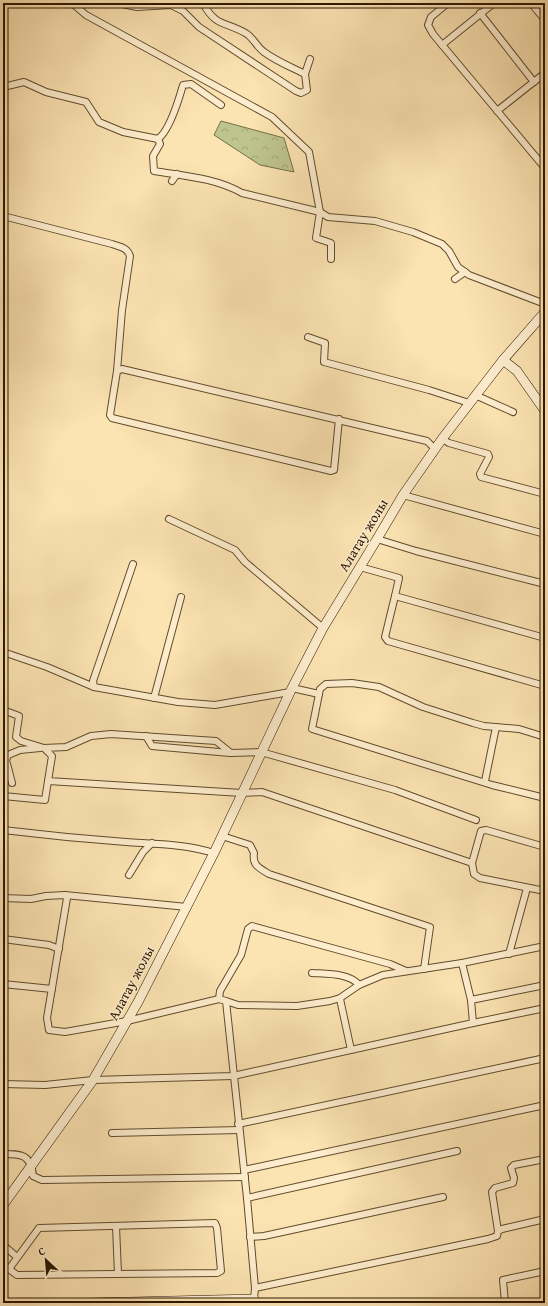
<svg xmlns="http://www.w3.org/2000/svg" width="548" height="1306" font-family="'Gentium Book Plus',serif">
<style>
.forest{fill:url(#forest-crowns);stroke:#766e46}
.lines{fill:none;stroke-linecap:round;stroke-linejoin:round}
.street-casing{stroke:#614b2c;stroke-width:8}
.secondary-casing{stroke:#2d1800;stroke-width:10}
.street{stroke:#fdedcd;stroke-width:6}
.secondary{stroke:#fdedcd;stroke-width:9}
.labels{text-anchor:middle;stroke-width:3;stroke-linejoin:round;paint-order:stroke}
.street-label{font-size:14px;fill:#2d1800;stroke:#fdedcd}
</style>
<defs>
<pattern id="forest-crowns" width="20" height="18" patternUnits="userSpaceOnUse"><rect width="20" height="18" fill="#bec48d"/><path d="M2 6a3 3 0 1 1 6 0M12 15a3 3 0 1 1 6 0" fill="none" stroke="#a4a878"/></pattern>
</defs>
<rect width="100%" height="100%" fill="#fce3b2"/>
<filter id="stains"><feTurbulence type="fractalNoise" baseFrequency=".005" numOctaves="4"/><feColorMatrix values="0 0 0 0 .2 0 0 0 0 .09 0 0 0 0 .02 0 0 0 .5 -.17"/></filter>
<radialGradient id="worn" r=".72"><stop offset=".6" stop-color="#630" stop-opacity="0"/><stop offset="1" stop-color="#630" stop-opacity=".3"/></radialGradient>
<polygon class="forest" points="221,121 284,138 294,172 260,165 214,135"/>
<g class="lines">
<defs>
<g id="street">
<polyline points="72,3 86,15 272,117 309,152 320,212 328,217 375,221 413,232 442,244 449,251 458,267 469,275 545,304"/>
<path d="M117,3L137,7L171,5L183,11L199,27L296,91L301,93L307,90L305,74C291,67 276,61 264,52C257,47 254,39 247,34C226,21 216,28 203,3"/>
<polyline points="448,3 431,17 428,25 433,34 545,168"/>
<polyline points="531,3 545,20"/>
<polyline points="480,13 534,82"/>
<polyline points="442,45 494,3"/>
<polyline points="305,74 310,59"/>
<path d="M3,87L24,82L46,92L86,102L99,122L123,132L158,139L160,144L153,156L154,171C185,176 215,178 242,193L320,212L316,238L331,243V259"/>
<polyline points="497,111 545,73"/>
<path d="M158,139C169,131 179,99 183,85L191,84L221,105"/>
<polyline points="172,181 177,174"/>
<path d="M3,216L112,244C120,247 127,247 130,256L122,310L117,371"/>
<polyline points="455,279 465,272"/>
<polyline points="308,337 325,343 324,362 429,390 469,403"/>
<polyline points="475,395 513,412"/>
<polyline points="339,419 334,470 331,471 112,418 110,415 117,371 122,369 427,441 435,449"/>
<polyline points="442,439 449,443 488,454 489,457 480,474 481,477 545,494"/>
<polyline points="403,495 545,534"/>
<polyline points="169,519 235,550 245,562 323,628"/>
<polyline points="377,539 416,551 545,584"/>
<polyline points="133,564 93,681 94,687 178,702 215,705 290,692"/>
<polyline points="360,567 399,578 395,596 545,638"/>
<polyline points="395,596 385,637 388,641 545,686"/>
<polyline points="3,652 47,667 94,687"/>
<polyline points="292,688 319,694 320,689 326,684 352,683 379,687 423,707 473,723 484,726 519,729 545,737"/>
<polyline points="319,694 312,729 492,785 545,798"/>
<polyline points="154,698 181,597"/>
<polyline points="3,710 19,716 16,737 21,741 44,748"/>
<polyline points="146,736 152,746 230,753"/>
<polyline points="485,781 496,727"/>
<polyline points="12,783 6,760 8,755 20,750 40,748"/>
<polyline points="3,796 45,800 48,781"/>
<path d="M3,830C44,835 85,839 126,842C156,844 185,844 214,853"/>
<path d="M222,836L250,845L254,853C252,865 259,868 269,874L430,927L424,969"/>
<polyline points="545,847 486,830 481,831 472,863 474,874 480,878 545,891"/>
<polyline points="472,863 262,792 242,793 48,781 52,756 44,748 66,747 91,736 111,734 216,741 231,753 261,752 395,790 476,820"/>
<polyline points="129,875 143,852 152,843"/>
<polyline points="65,895 187,907"/>
<polyline points="3,898 31,899 46,896 65,895 67,898 47,1018 49,1030 65,1032 127,1021 219,999 226,1001 247,1198 255,1288 254,1299"/>
<polyline points="3,939 49,945 59,949"/>
<polyline points="509,954 527,888"/>
<path d="M312,973C326,974 350,973 359,985"/>
<polyline points="3,984 52,989"/>
<polyline points="219,999 220,991 241,955 248,929 252,926 390,964 406,971"/>
<polyline points="340,999 351,1050"/>
<polyline points="471,1000 545,985"/>
<polyline points="226,1001 238,1005 297,1006 330,1001 340,998 359,985 383,975 462,963 545,946"/>
<polyline points="473,1023 545,1008"/>
<polyline points="3,1084 45,1085 93,1080 233,1076 473,1023 471,1000 462,963"/>
<polyline points="238,1124 545,1058"/>
<polyline points="112,1133 239,1130"/>
<path d="M3,1154C21,1154 31,1154 33,1176L42,1180L245,1177"/>
<polyline points="244,1170 545,1105"/>
<polyline points="247,1198 457,1151"/>
<polygon points="215,1223 217,1228 221,1271 217,1273 17,1275 9,1269 39,1228"/>
<polyline points="116,1226 118,1274"/>
<polyline points="498,1231 492,1192 495,1188 513,1183 514,1178 511,1168 514,1165 545,1159"/>
<polyline points="250,1237 264,1236 443,1197"/>
<polyline points="3,1245 17,1257"/>
<polyline points="255,1288 488,1239 497,1236 498,1231 502,1229 545,1219"/>
<polyline points="505,1303 503,1280 545,1271"/>
</g>
<g id="secondary">
<polyline points="503,360 517,371 545,411"/>
<polyline points="3,1205 93,1080 138,1002 214,853 292,688 323,628 377,539 403,495 442,439 503,360 545,312"/>
<polyline points="88,1303 254,1299 254,1303"/>
</g>
</defs>
<use href="#street" class="street-casing"/>
<use href="#secondary" class="secondary-casing"/>
<use href="#street" class="street"/>
<use href="#secondary" class="secondary"/>
</g>
<g class="labels">
<g class="street-label">
<text transform="translate(363 535) rotate(-59)" y="5">Алатау жолы</text>
<text transform="translate(131 983) rotate(-62)" y="5">Алатау жолы</text>
</g>
</g>
<rect width="548" height="1306" fill="none" stroke="#fce3b2" stroke-width="16"/>
<rect x="4" y="4" width="540" height="1298" fill="none" stroke="#2d1800" stroke-width="2"/>
<rect x="8" y="8" width="532" height="1290" fill="none" stroke="#2d1800"/>
<g transform="translate(46 1260) rotate(334)" stroke="#fdedcd" stroke-width="3" paint-order="stroke">
<path d="M0-3L7 15L0 10L-7 15Z" fill="#2d1800"/>
<text y="-6" font-size="11" font-weight="bold" text-anchor="middle" fill="#2d1800">С</text>
</g>
<rect width="100%" height="100%" filter="url(#stains)"/>
<rect width="100%" height="100%" fill="url(#worn)"/>
</svg>
